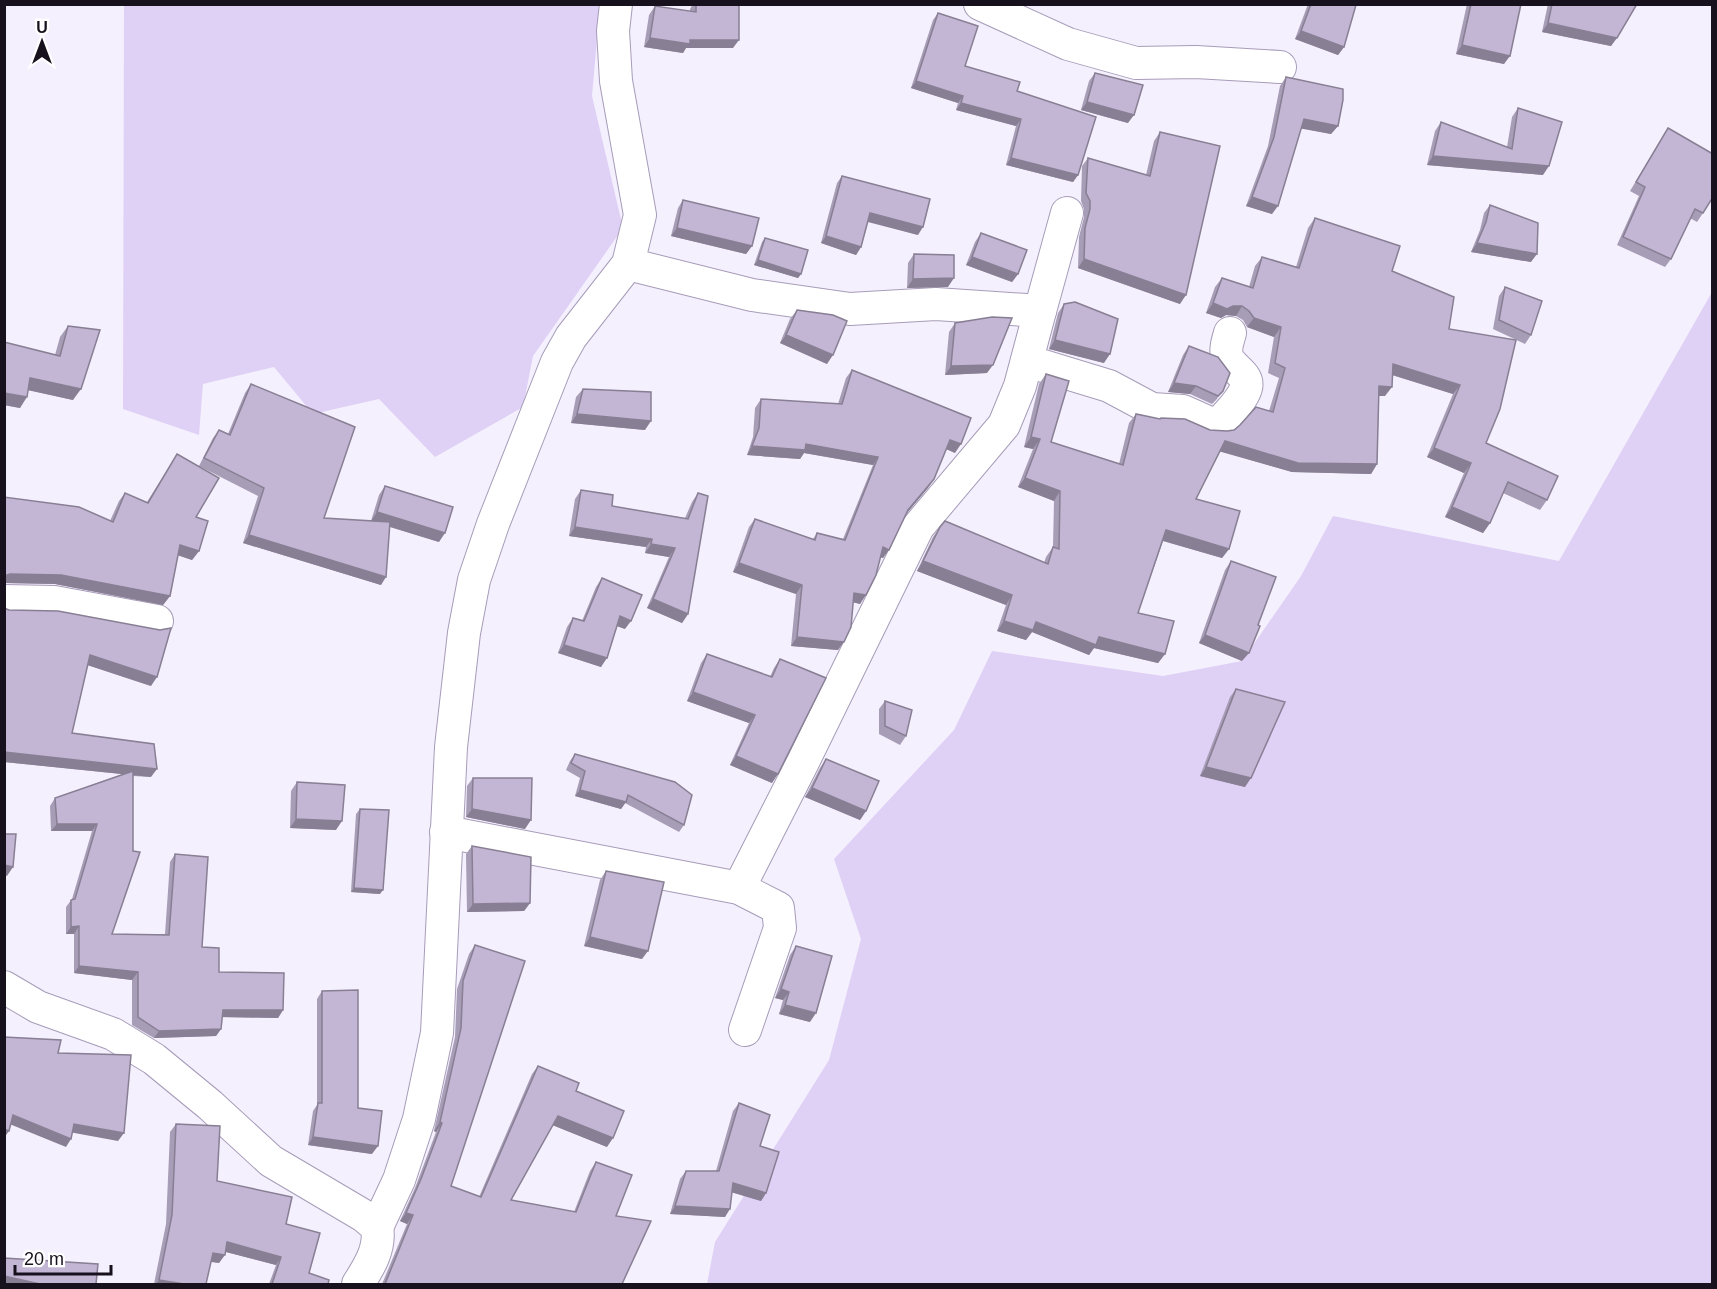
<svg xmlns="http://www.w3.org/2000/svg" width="1717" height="1289" font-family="Arial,sans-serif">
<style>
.green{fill:#dfd0f6}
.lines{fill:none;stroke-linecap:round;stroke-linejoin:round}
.minor-casing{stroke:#a79cb9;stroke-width:34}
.minor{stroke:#fff;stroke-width:32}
.wall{fill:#a79db6}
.shaded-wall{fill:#887f94}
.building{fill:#c2b6d4;stroke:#887f94;stroke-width:1.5}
</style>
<rect width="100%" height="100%" fill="#f5f0fd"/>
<g class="green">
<polygon points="124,5 600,5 592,96 623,228 533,356 523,407 435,457 379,399 313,414 274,367 203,384 199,435 123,409"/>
<polygon points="1712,292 1712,1284 707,1284 715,1242 829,1060 861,939 834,859 954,730 992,651 1163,676 1242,661 1301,576 1333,516 1559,561"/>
</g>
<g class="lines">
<defs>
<g id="minor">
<polyline points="980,4 1068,44 1136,63 1196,62 1280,67"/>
<polyline points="628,264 752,295 850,309 936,304 1040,311 1067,213"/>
<path d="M1027,361L1109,386L1152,409L1183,411L1210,423H1220C1228,413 1242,401 1246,388C1250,374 1231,369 1227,356C1225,349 1228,340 1230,333"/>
<polyline points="4,601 54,602 157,621"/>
<polyline points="446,832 739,888 778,908 780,928 745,1030"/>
<polyline points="739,888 803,762 918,527 1004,425 1020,386 1040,311"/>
<path d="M4,987L38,1007L113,1034L154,1059L210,1105L271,1161L364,1216L377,1227C381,1248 369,1267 358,1284"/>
<polyline points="377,1227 399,1180 419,1119 437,1033 451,747 464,633 474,580 493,524 557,362 571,337 628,264 640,215 616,81 613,31 616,4"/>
</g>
</defs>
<use href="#minor" class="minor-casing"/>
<use href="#minor" class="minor"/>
</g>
<g class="wall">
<polygon points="693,4 739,4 733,48 686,48 683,53 644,47 649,15 655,6 690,12 690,9"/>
<polygon points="1308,4 1354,4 1344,47 1338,55 1295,39"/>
<polygon points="1467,4 1521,4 1504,64 1456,54"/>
<polygon points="1548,4 1637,4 1611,46 1542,32"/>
<polygon points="938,13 965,66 1017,91 1078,175 1073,182 1006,165 1016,126 956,110 958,103 911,88 933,20"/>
<polygon points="1095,73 1128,123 1081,110 1089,81"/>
<polygon points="1286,77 1338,126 1331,134 1301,128 1272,214 1246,206 1268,146 1280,86"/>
<polygon points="1518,108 1543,175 1427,165 1435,131 1441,122 1507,147 1512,117"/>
<polygon points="1668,128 1703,213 1697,222 1690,218 1671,259 1665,267 1617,245 1639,196 1630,191"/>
<polygon points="1160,132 1180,304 1078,268 1079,237 1084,217 1084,209 1081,201 1082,166 1088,158 1146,175 1154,141"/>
<polygon points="842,176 918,235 868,221 861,247 856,255 821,243 837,183"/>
<polygon points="683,200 752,246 746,254 671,236 678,208"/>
<polygon points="1490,205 1531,262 1471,252 1480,230 1484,213"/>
<polygon points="1315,218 1392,271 1449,329 1486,443 1547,500 1540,510 1503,493 1490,523 1483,533 1445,517 1464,473 1427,457 1453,394 1392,375 1385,396 1379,396 1377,464 1371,474 1292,472 1220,451 1196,499 1229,549 1222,558 1163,541 1138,613 1165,654 1158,663 1094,648 1089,655 1032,632 1026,640 997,631 1006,605 917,571 933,537 940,527 1044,563 1046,557 1053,547 1054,501 1018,487 1033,449 1024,447 1039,384 1046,374 1051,442 1119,464 1129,423 1136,414 1210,430 1227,431 1234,430 1269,411 1279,378 1268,373 1274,337 1247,327 1243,320 1236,316 1226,315 1221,318 1206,313 1215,287 1222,278 1249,287 1255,266 1262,257 1296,267 1308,228"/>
<polygon points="981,233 1018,274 1012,282 966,265 975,242"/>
<polygon points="765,238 801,274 798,278 754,265 762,242"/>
<polygon points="914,254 948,287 907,288 908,263"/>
<polygon points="1505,287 1531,335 1525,344 1493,329 1499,296"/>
<polygon points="1064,304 1104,363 1049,349 1058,313"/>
<polygon points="797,310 827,364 780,343 790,319"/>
<polygon points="955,323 987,373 945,375 949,332"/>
<polygon points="68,326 73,400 28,390 20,408 4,405 4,342 55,355 60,337"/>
<polygon points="1189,346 1230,373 1217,399 1212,404 1190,394 1168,392 1183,355"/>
<polygon points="852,370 955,453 946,449 934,479 906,514 883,558 880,557 860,604 853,602 838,650 791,646 796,594 733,572 749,527 755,519 813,539 817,533 843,539 873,465 804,453 800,459 747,455 753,437 755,408 761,399 838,404 846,378"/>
<polygon points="251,384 324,518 371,521 379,495 385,486 439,542 390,527 381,585 243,543 258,496 199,466 213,438 219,430 228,434 245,393"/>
<polygon points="583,389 645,430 571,423 576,397"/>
<polygon points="177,454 196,517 199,551 192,560 178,555 170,596 163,605 55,584 4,583 4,497 110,521 119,501 125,493 147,502"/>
<polygon points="581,490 612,506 685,518 692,502 698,493 688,614 682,623 647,608 669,557 645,553 646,547 569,536 575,499"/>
<polygon points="1231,561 1242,661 1199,643 1225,570"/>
<polygon points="602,578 625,629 617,626 601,667 558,653 567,627 573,618 582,621 596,587"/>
<polygon points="4,608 151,686 88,665 72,733 151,777 133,776 112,934 165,934 170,862 175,854 202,947 219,972 283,1010 278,1018 222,1017 221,1029 216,1036 154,1038 132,1025 132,980 74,973 74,934 66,934 66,907 72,899 92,831 51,831 50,806 55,798 122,774 4,762"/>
<polygon points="707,654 770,677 774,668 780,659 772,783 730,765 749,723 687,701 701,663"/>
<polygon points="1236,689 1245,787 1200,776 1230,697"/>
<polygon points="885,701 906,736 900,745 879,734 879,709"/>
<polygon points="575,754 684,825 679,832 625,803 621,809 575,796 580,778 566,770 570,761"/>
<polygon points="826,759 866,811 860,820 805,797 820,768"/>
<polygon points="473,778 525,829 466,817 467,786"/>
<polygon points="297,782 336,830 290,828 291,791"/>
<polygon points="360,809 380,894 351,892 356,814"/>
<polygon points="472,846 530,903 524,911 467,912 466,854"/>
<polygon points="606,871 642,959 584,946 600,880"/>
<polygon points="475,945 451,1186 479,1197 532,1074 538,1066 576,1091 607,1147 553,1125 511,1200 574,1212 590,1171 596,1162 616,1216 622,1284 382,1284 407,1224 400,1221 415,1188 436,1132 434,1131 455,1037 457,989 469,954"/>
<polygon points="796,946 810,1022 779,1014 783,1000 775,998 790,955"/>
<polygon points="322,991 358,1108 372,1154 308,1145 313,1111 317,1105 317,999"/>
<polygon points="739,1103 760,1146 766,1193 761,1201 732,1192 725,1217 670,1214 680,1179 686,1171 716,1171 733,1111"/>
<polygon points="176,1124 217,1181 286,1224 309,1273 328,1284 269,1284 276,1265 226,1252 219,1263 211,1262 206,1284 154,1284 166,1224 170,1132"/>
</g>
<g class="shaded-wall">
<polygon points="1548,23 1617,38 1611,46 1542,32"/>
<polygon points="1301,31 1344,47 1338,55 1295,39"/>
<polygon points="650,38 690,40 739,40 733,48 686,48 683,53 644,47"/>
<polygon points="1462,45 1510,56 1504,64 1456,54"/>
<polygon points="916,81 963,96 958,103 911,88"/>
<polygon points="1087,102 1134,115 1128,123 1081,110"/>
<polygon points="961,103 1021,119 1016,126 956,110"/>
<polygon points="1304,119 1338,126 1331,134 1298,128"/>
<polygon points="1433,156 1549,166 1543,175 1427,165"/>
<polygon points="1011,158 1078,175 1073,182 1006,165"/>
<polygon points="1252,197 1278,206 1272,214 1246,206"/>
<polygon points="870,213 923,227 918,235 864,221"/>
<polygon points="677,228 752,246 746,254 671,236"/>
<polygon points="826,236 861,247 856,255 821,243"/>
<polygon points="1477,243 1537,254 1531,262 1471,252"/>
<polygon points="972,257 1018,274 1012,282 966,265"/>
<polygon points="1084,259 1186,295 1180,304 1078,268"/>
<polygon points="758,260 801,274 798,278 754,265"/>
<polygon points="954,278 948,287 907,288 913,279"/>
<polygon points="1213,303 1233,306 1242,306 1236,316 1226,315 1221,318 1206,313"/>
<polygon points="1254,318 1281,327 1274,337 1247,327"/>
<polygon points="786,335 833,355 827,364 780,343"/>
<polygon points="1055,340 1110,354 1104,363 1049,349"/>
<polygon points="1393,364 1460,385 1453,394 1386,373"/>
<polygon points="993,365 987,373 945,375 951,366"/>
<polygon points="30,378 81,389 73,400 23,389"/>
<polygon points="1174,383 1196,386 1190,394 1168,392"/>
<polygon points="1379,386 1392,387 1385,396 1372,396"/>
<polygon points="4,393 27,397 20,408 4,405"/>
<polygon points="577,414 651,421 645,430 571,423"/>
<polygon points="1031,437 1040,439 1033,449 1024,447"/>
<polygon points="950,440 961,444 955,453 944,448"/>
<polygon points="1225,441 1377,464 1371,474 1292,472 1218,451"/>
<polygon points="806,444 878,457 873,465 804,453 800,459 747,455 752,446"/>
<polygon points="1434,448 1471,463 1464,473 1427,457"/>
<polygon points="1025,478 1060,491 1054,501 1018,487"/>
<polygon points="934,479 928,488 902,519 908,510"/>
<polygon points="1452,507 1490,523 1483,533 1445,517"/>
<polygon points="377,512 445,533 439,542 371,521"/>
<polygon points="575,527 652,539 646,547 569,536"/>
<polygon points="1166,530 1229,549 1222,558 1160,540"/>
<polygon points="249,535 386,577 381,585 243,543"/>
<polygon points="651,544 675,548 669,557 645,553"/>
<polygon points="180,545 199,551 192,560 174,554"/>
<polygon points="883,547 889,550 883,558 877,556"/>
<polygon points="923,561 1012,595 1006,605 917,571"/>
<polygon points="739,563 802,585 796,594 733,572"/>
<polygon points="10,574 61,575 170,596 163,605 55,584 4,583 4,576"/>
<polygon points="854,593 866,595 860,604 848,601"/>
<polygon points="653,599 688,614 682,623 647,608"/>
<polygon points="620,616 631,621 625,629 614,625"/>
<polygon points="1004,621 1036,622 1165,654 1158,663 1094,648 1089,655 1032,632 1026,640 997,631"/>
<polygon points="1205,635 1249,653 1242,661 1199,643"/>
<polygon points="797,637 844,642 838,650 791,646"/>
<polygon points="564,645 607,658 601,667 558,653"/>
<polygon points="90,655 157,677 151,686 84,664"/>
<polygon points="693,692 755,715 749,723 687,701"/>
<polygon points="4,752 157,769 151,777 4,762"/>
<polygon points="736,756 778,774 772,783 730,765"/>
<polygon points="1206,767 1251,778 1245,787 1200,776"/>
<polygon points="812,788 866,811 860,820 805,797"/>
<polygon points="580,790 626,802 621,809 575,796"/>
<polygon points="472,809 531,820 525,829 466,817"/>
<polygon points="296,819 342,821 336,830 290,828"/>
<polygon points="57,824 97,824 92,831 51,831"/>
<polygon points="4,865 13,867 7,876 4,875"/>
<polygon points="354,888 383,890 380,894 351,892"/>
<polygon points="530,903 524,911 467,912 473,904"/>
<polygon points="79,926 74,934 66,934 71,927"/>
<polygon points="590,937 648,951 642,959 584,946"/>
<polygon points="79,966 138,972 132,980 74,973"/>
<polygon points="781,989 789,992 783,1000 775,998"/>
<polygon points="785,1005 816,1013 810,1022 779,1014"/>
<polygon points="223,1010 283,1010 278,1018 218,1017"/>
<polygon points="221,1029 216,1036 154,1038 159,1031"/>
<polygon points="13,1115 71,1139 66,1147 7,1123"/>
<polygon points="558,1116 613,1138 607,1147 552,1125"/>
<polygon points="440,1122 442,1123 436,1132 434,1131"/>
<polygon points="74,1124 124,1133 118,1141 69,1132"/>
<polygon points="4,1129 9,1131 4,1138"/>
<polygon points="313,1137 378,1146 372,1154 308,1145"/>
<polygon points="733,1183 766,1193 761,1201 727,1191"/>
<polygon points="675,1206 730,1209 725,1217 670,1214"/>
<polygon points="406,1213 413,1215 407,1224 400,1221"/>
<polygon points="227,1242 281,1257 276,1265 222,1251"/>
<polygon points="213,1253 225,1255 219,1263 207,1261"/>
<polygon points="4,1276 40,1284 4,1284"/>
<polygon points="159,1280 184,1284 156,1284"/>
</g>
<g class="building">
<polygon points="696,4 739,4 739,40 690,40 690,44 650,38 655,6 696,12"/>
<polygon points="1311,4 1354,4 1356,5 1344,47 1301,31"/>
<polygon points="1471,4 1521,4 1510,56 1462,45"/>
<polygon points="1552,4 1637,4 1617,38 1548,23"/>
<polygon points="938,13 978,26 965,66 1020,82 1017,91 1096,117 1078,175 1011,158 1021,119 961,103 963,96 916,81"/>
<polygon points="1095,73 1143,85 1134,115 1087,102"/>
<polygon points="1286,77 1343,89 1343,100 1338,126 1304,119 1278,206 1252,197 1274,137"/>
<polygon points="1518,108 1562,122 1549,166 1433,156 1441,122 1512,149"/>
<polygon points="1668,128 1713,154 1713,197 1703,213 1695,209 1671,259 1623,237 1645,187 1636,182"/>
<polygon points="1160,132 1220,146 1186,295 1084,259 1085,228 1090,209 1090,201 1086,193 1088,158 1150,176"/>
<polygon points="842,176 930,199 923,227 870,213 861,247 826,236"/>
<polygon points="683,200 759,218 752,246 677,228"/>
<polygon points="1490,205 1538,223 1537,254 1477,243 1486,222"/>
<polygon points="1315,218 1400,246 1392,271 1454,297 1449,329 1516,340 1500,409 1486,443 1558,476 1547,500 1508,482 1490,523 1452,507 1471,463 1434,448 1460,385 1393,364 1392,387 1379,386 1377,464 1298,463 1225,441 1196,499 1240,511 1229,549 1166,530 1138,613 1174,621 1165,654 1099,637 1096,645 1036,622 1033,630 1004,621 1012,595 923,561 940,527 945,521 1048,564 1053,547 1059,549 1060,491 1025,478 1040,439 1031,437 1046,374 1069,381 1051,442 1123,465 1136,414 1160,419 1161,418 1185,419 1210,430 1227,431 1234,430 1240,425 1256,407 1273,412 1285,368 1275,363 1281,327 1254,318 1249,311 1242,306 1233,306 1227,309 1213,303 1222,278 1253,288 1262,257 1299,268"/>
<polygon points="981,233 1027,250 1018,274 972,257"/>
<polygon points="765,238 808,250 801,274 758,260"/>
<polygon points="914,254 954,255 954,278 913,279"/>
<polygon points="1505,287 1542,301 1531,335 1499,320"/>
<polygon points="1075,302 1118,319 1110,354 1055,340 1064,304"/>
<polygon points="797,310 833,315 847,321 833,355 786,335"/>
<polygon points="992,317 1012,318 993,365 951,366 955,323"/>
<polygon points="68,326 100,330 81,389 30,378 27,397 4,393 4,342 60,356"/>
<polygon points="1189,346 1218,357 1230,373 1223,391 1218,396 1196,386 1174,383"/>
<polygon points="852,370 971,418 961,444 950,440 934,479 908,510 889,550 883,547 876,575 866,595 854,593 851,627 844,642 797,637 802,585 739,563 755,519 815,540 817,533 845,540 878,457 806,444 805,450 752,446 759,428 761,399 842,404"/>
<polygon points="251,384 355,427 324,518 390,522 386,577 249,535 264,488 204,458 219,430 230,435"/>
<polygon points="583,389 651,392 651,421 577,414"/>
<polygon points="177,454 219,478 196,517 208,521 199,551 180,545 170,596 61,575 10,574 4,576 4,497 79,507 113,522 125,493 148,503"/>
<polygon points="385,486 453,507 445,533 377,512"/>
<polygon points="581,490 613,495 612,506 688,519 698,493 708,496 688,614 653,599 675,548 651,544 652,539 575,527"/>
<polygon points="1231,561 1276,577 1258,625 1260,626 1249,653 1205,635"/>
<polygon points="602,578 642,595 631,621 620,616 607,658 564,645 573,618 584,621"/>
<polygon points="4,608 9,610 58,611 160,630 171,628 157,677 90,655 72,733 154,744 157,769 4,752"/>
<polygon points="707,654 772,677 780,659 826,678 778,774 736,756 755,715 693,692"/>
<polygon points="1236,689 1285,702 1251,778 1206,767"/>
<polygon points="885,701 912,710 906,736 885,726"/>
<polygon points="575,754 675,782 692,795 684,825 628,795 626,802 580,790 585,771 571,763"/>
<polygon points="826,759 879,781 866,811 812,788"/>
<polygon points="133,771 133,851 140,852 112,934 169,935 175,854 208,857 202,947 219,948 219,972 284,973 283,1010 223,1010 221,1029 159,1031 138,1017 138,972 79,966 79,926 71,927 71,900 75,899 97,824 57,824 55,798"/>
<polygon points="473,778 532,778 531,820 472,809"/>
<polygon points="297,782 345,785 342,821 296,819"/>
<polygon points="360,809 389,810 383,890 354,888"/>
<polygon points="4,834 16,834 13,867 4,865"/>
<polygon points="472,846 531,857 530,903 473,904"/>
<polygon points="606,871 664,882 648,951 590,937"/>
<polygon points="475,945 525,961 451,1186 481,1197 538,1066 579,1083 576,1091 624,1111 613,1138 558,1116 511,1200 576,1212 596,1162 632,1175 616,1216 651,1221 622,1284 385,1284 413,1215 406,1213 421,1179 442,1123 440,1122 461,1028 463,981"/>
<polygon points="796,946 832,956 816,1013 785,1005 789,992 781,989"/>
<polygon points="358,990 358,1108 382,1111 378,1146 313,1137 318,1103 322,1103 322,991"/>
<polygon points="4,1037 61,1040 58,1053 131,1055 124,1133 74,1124 71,1139 13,1115 9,1131 4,1129"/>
<polygon points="739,1103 770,1115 760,1146 779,1152 766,1193 733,1183 730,1209 675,1206 686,1171 719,1171"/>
<polygon points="176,1124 220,1126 217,1181 292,1197 286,1224 320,1233 309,1273 329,1280 328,1284 272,1284 281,1257 227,1242 225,1255 213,1253 206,1284 184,1284 159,1280 172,1215"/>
<polygon points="4,1258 98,1264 96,1284 40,1284 4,1276"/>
</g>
<rect width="1717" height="1289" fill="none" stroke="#16111c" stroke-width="12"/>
<g transform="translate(42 42)" stroke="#ffffff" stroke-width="4.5" paint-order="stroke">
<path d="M0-4.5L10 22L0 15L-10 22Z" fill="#16111c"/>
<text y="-9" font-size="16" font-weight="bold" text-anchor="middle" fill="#16111c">U</text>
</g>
<path d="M15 1265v9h96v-9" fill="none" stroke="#16111c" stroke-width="3"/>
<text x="24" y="1265" font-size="18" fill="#16111c" stroke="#ffffff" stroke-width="4.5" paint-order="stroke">20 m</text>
</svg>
